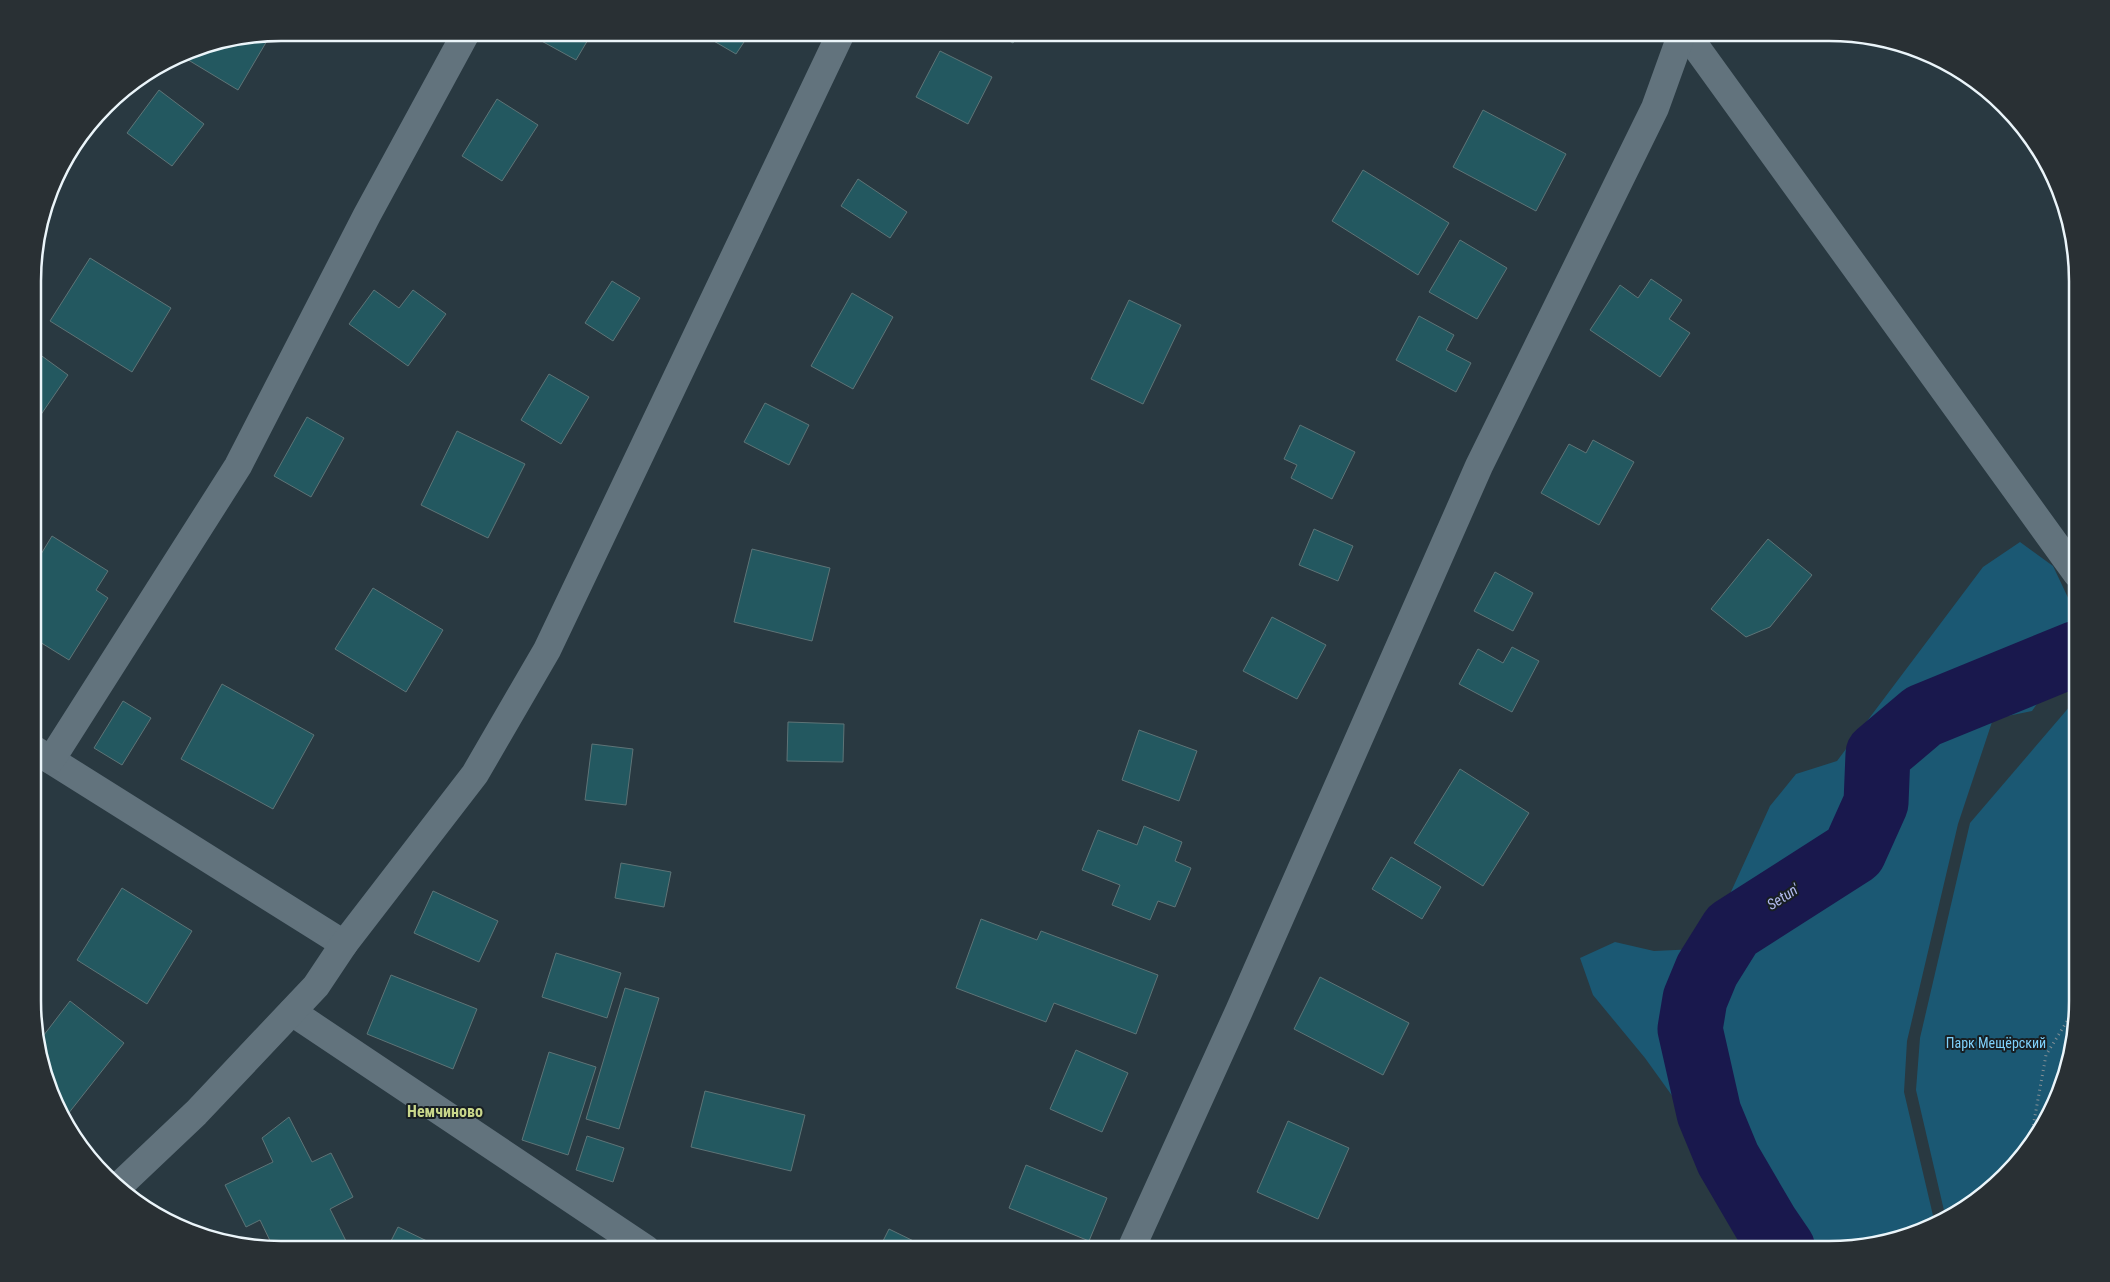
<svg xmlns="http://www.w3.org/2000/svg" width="2110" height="1282" font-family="'Roboto Condensed',sans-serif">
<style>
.green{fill:#1b5873}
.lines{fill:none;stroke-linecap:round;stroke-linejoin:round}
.river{stroke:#19184d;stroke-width:65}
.building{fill:#235860;stroke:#5e7477}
.path{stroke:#828f96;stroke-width:3;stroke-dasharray:1 4;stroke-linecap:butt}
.minor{stroke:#62737d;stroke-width:28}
.labels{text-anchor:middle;stroke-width:4;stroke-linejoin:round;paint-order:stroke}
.park-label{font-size:14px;fill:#7fd1fb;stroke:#181f23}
.water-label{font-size:15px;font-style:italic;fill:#b4bcf0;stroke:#181f23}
.quarter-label{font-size:16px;font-weight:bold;fill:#c9d78b;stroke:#181f23}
.rim{fill:none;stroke:#ebf5fa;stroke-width:2.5}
</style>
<rect width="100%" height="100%" fill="#293941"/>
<g class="green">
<polygon points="2020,542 2053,566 2071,604 2077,634 2077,646 2032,711 1993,719 1958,824 1907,1041 1904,1092 1935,1224 1893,1241 1845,1249 1743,1249 1715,1199 1691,1122 1645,1058 1593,995 1580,958 1615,942 1654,951 1697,949 1720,916 1770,806 1796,774 1837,761 1983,567"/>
<polygon points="2077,698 2077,1017 2064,1080 2036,1139 1993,1188 1953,1216 1946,1219 1916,1090 1920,1038 1970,823"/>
</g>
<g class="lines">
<polyline class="river" points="1783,1249 1766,1224 1728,1159 1709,1113 1690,1029 1695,999 1707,970 1732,930 1854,852 1876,803 1878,754 1923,716 2077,653"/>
</g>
<g class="building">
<polygon points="527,33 592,33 576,60"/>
<polygon points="700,33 735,33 746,39 736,54"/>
<polygon points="994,33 1019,33 1013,43"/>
<polygon points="271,34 238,90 180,55 186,51"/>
<polygon points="940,51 992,77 968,124 916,97"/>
<polygon points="159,90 204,124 172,166 127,133"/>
<polygon points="497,99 538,125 502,181 462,156"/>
<polygon points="1483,110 1566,154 1536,211 1453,167"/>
<polygon points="1363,170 1449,223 1418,275 1332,221"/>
<polygon points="858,179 907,212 890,238 841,206"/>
<polygon points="1460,240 1507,268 1477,319 1429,292"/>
<polygon points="90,258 171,308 132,372 50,321"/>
<polygon points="1651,279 1682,300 1669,319 1690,333 1660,377 1590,330 1620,285 1638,298"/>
<polygon points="612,281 640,298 613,341 585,323"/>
<polygon points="374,290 399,308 413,290 446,314 408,366 349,324"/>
<polygon points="852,293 893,317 853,389 811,366"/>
<polygon points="1129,300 1181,325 1143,404 1091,379"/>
<polygon points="1419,316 1454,335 1446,350 1471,363 1456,392 1396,360"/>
<polygon points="35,351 68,375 40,416 35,412"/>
<polygon points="549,374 589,397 561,444 521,420"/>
<polygon points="765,403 809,425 789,465 744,442"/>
<polygon points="307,417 344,438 311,497 274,476"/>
<polygon points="1300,425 1355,452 1332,499 1291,478 1297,465 1284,459"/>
<polygon points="457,431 525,464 488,538 421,505"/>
<polygon points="1593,440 1634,462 1599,525 1541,493 1569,444 1586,453"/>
<polygon points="1314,529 1353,546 1338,581 1299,565"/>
<polygon points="52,536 108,571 96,590 108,598 69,660 35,639 35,564"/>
<polygon points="1768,539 1812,575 1770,627 1746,637 1711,609"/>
<polygon points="752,549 830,568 812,641 734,622"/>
<polygon points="1495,572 1533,593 1513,631 1474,611"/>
<polygon points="373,588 443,630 406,692 335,649"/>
<polygon points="1272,617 1326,645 1297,699 1243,671"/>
<polygon points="1512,647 1539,661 1512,712 1459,684 1478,649 1503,663"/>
<polygon points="222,684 314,735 273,809 181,759"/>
<polygon points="123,701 151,718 122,765 94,748"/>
<polygon points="788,722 844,724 843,762 787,761"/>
<polygon points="1139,730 1197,751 1179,801 1122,780"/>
<polygon points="592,744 633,749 626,805 585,800"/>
<polygon points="1460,769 1529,813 1483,886 1414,843"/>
<polygon points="1144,826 1182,842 1175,861 1191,868 1175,907 1158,901 1150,920 1112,905 1120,885 1082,870 1098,830 1137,845"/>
<polygon points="1391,857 1441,887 1422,919 1372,889"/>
<polygon points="621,863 671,872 664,907 615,898"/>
<polygon points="122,888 192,931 147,1004 77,960"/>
<polygon points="433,891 498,921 479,962 414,933"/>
<polygon points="981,919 1037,940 1041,931 1158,975 1136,1034 1054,1003 1046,1022 956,988"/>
<polygon points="556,953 621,973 607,1018 542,997"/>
<polygon points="391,975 477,1009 453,1069 367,1034"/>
<polygon points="1320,977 1409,1023 1383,1075 1294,1029"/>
<polygon points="625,988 659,998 619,1129 586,1119"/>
<polygon points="70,1001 124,1043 64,1119 46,1081 37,1044"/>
<polygon points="1076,1050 1128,1073 1102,1132 1050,1109"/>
<polygon points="549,1052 596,1067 568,1155 522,1140"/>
<polygon points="705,1091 805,1115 791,1171 691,1147"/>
<polygon points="289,1117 312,1162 331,1153 353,1197 330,1209 347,1243 335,1249 274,1249 260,1220 246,1227 225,1185 273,1162 262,1138"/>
<polygon points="1288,1121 1349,1148 1318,1219 1257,1192"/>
<polygon points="587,1136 624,1148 613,1182 576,1170"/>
<polygon points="1026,1165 1107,1198 1089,1241 1009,1208"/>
<polygon points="398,1227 429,1242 425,1249 387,1249"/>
<polygon points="889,1229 930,1249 879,1249"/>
</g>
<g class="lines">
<polyline class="path" points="2035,1140 2033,1127 2046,1055 2077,1005"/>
<g class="minor">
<polyline points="1686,33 2077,574"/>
<polyline points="35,750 344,944"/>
<polyline points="51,760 238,466 367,215 466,33"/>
<polyline points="292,1012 646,1249"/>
<polyline points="120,1185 196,1113 316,986 344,944 475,774 547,650 841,33"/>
<polyline points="1131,1249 1239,1011 1479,466 1655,108 1682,33"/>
</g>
</g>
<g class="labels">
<g class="park-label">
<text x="1996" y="1048">Парк Мещёрский</text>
</g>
<g class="water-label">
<text transform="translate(1783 897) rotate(-33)" y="5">Setun'</text>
</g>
<g class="quarter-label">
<text x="445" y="1117">Немчиново</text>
</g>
</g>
<path d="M0 0H2110V1282H0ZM281 41H1829A240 240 0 0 1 2069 281V1001A240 240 0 0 1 1829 1241H281A240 240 0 0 1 41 1001V281A240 240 0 0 1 281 41Z" fill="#293034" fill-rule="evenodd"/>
<path class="rim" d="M281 41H1829A240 240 0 0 1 2069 281V1001A240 240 0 0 1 1829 1241H281A240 240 0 0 1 41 1001V281A240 240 0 0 1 281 41Z"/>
</svg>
